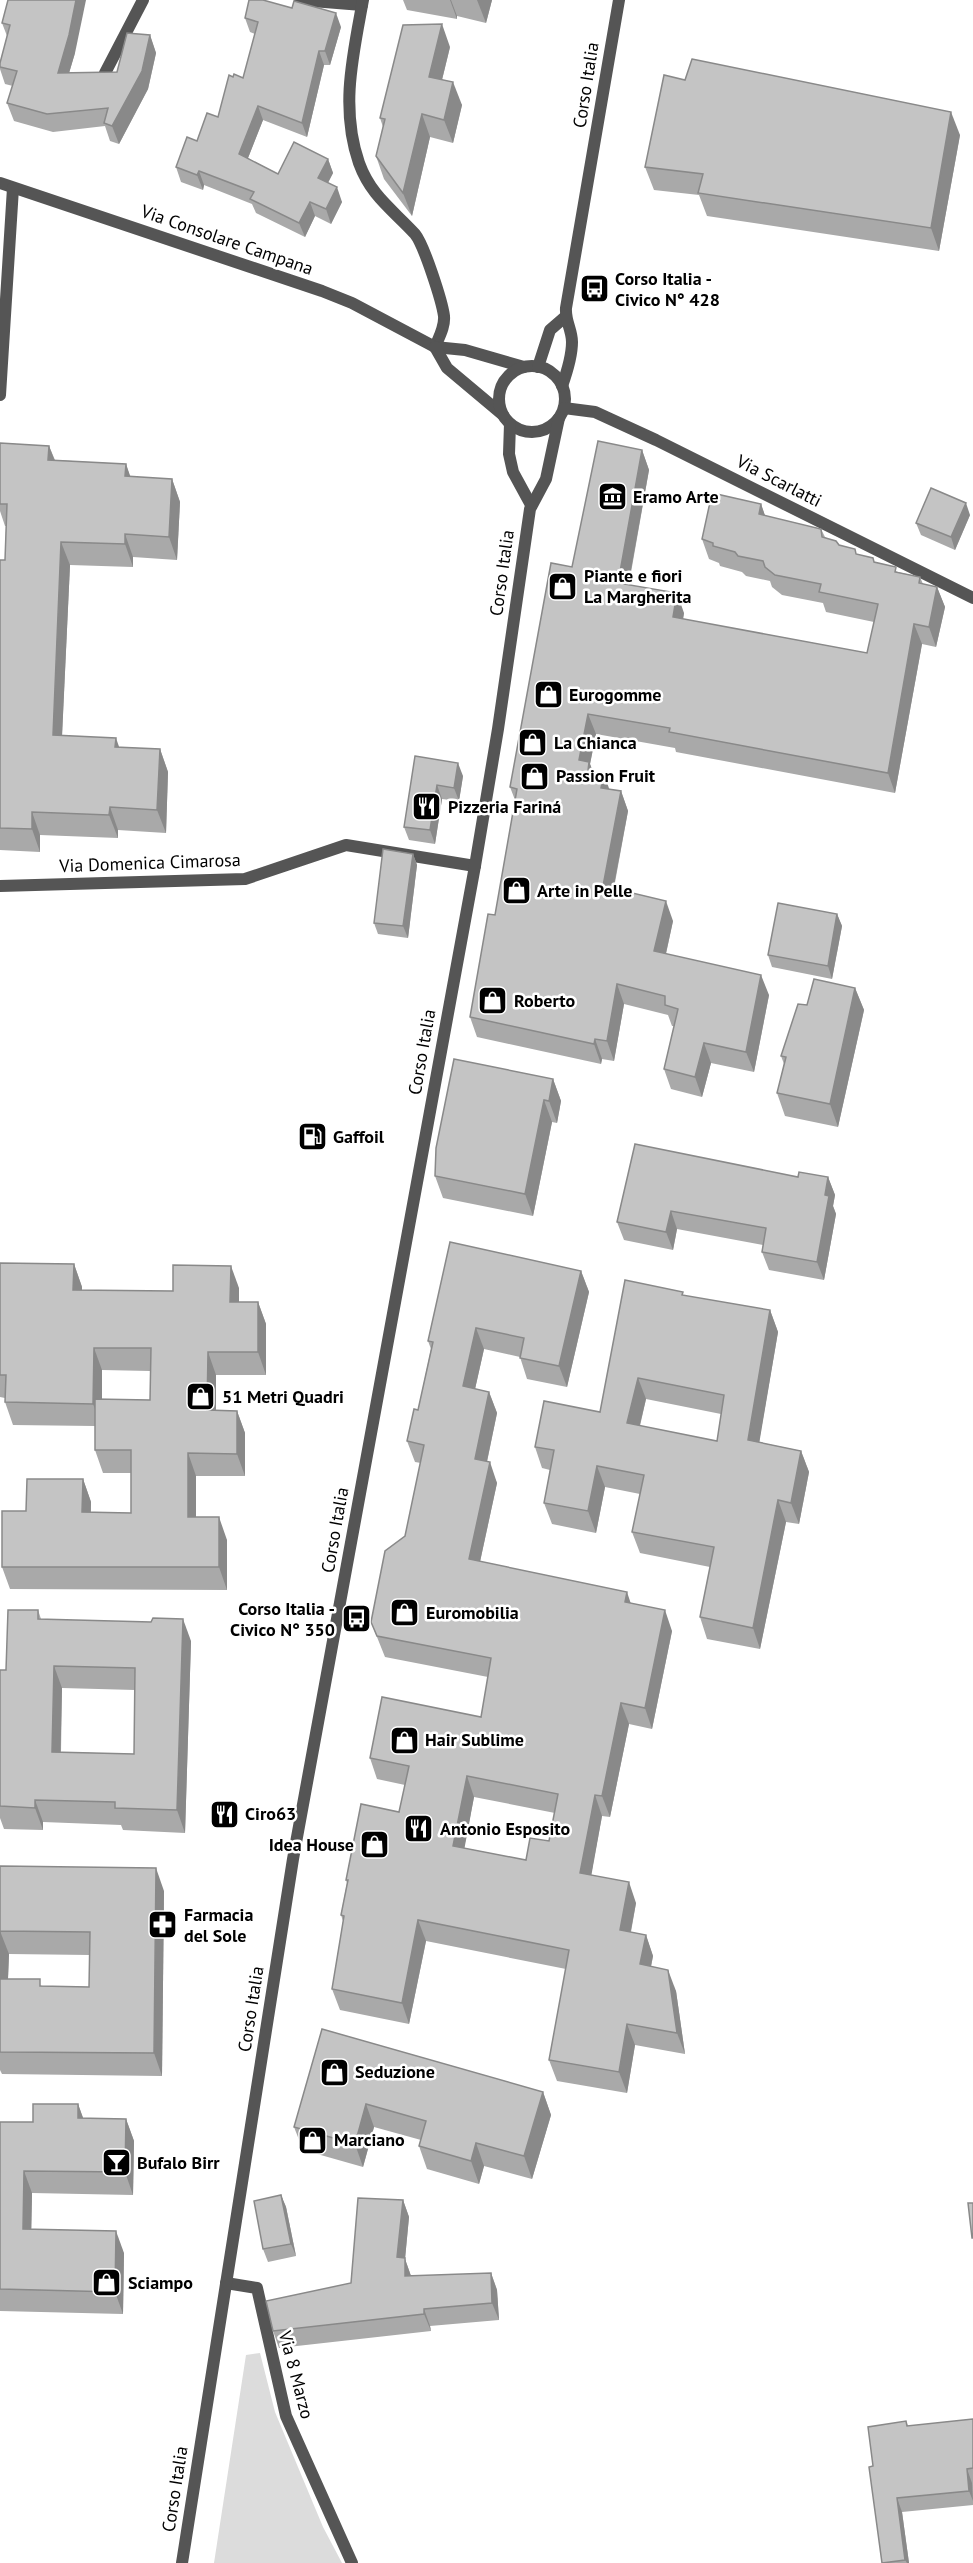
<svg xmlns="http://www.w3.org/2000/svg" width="973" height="2563" font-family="'PT Sans',sans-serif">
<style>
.green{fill:#dcdcdc}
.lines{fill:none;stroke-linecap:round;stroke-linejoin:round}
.minor{stroke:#555;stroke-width:12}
.wall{fill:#a9a9a9;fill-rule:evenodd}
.shaded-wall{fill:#898989}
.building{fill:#c4c4c4;stroke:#898989;stroke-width:1.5;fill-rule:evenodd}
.labels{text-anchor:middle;stroke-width:5;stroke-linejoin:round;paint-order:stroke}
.street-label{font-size:18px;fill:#000;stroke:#fff}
.poi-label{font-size:18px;font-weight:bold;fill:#000;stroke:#fff;text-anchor:start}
</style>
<rect width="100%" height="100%" fill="#fff"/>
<polygon class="green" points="260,2353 275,2412 323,2527 342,2563 214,2563 246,2355"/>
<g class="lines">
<g class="minor">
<polyline points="300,0 362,5"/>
<path d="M363,0C353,55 340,108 359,163C371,196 392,209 415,234C424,245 442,301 444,316C445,327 439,337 435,347"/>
<polyline points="105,73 143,0"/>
<polyline points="0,183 322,291 352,303 435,347 465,350 524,367"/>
<polyline points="435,347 447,368 503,415"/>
<circle cx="532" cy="399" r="33"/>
<polyline points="538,367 550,330 565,317"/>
<path d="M562,386C567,372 572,357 572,342C572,330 565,321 566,308L619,0"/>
<polyline points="0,395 13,188"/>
<polyline points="564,408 595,412 656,440 973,598"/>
<polyline points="510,424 509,454 513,472 531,505"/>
<polyline points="0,886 245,879 346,845 475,866"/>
<polyline points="226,2283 257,2288 286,2416 352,2563"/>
<polyline points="182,2563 293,1859 475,866 498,729 530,509 546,479 559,418"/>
</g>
</g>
<g class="wall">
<polygon points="8,0 75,53 69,73 117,72 150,35 156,53 148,89 119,144 110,141 105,126 53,132 14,121 7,103 13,86 5,84 0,69 0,63 7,36 2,23"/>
<polygon points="403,0 492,0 486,23 457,16 457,19 407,10"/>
<polygon points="245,18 341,27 330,65 324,65 307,137 263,120 248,158 278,174 328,159 333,173 328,183 342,202 331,224 315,216 305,237 256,213 252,204 204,185 203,190 181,182 176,167 197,141 218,117 233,77 243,78 255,34 250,32"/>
<polygon points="450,47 442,80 462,105 453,143 430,137 412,216 384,179 376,156 383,127 380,118"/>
<polygon points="685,80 960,135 939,251 707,216 699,195 654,190 645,167"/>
<polygon points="0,443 49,446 55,460 126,464 130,477 172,479 180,502 177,560 133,557 133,567 70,565 62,735 119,747 160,749 168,772 166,833 118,830 118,838 40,835 40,852 0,850 0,560 5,560 6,526 5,526 0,511"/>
<polygon points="642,450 649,470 629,584 684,613 683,619 867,653 874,622 826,612 823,603 782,595 772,587 770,581 746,576 742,572 720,566 719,563 709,559 702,539 761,504 765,516 821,529 825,537 856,554 898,572 920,577 923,584 937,587 945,607 936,647 922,644 895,793 676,752 675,748 596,734 590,764 593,772 609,789 621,791 628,811 614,888 673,921 666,954 769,995 754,1072 711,1063 702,1097 671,1089 664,1069 674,1026 672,1026 668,1015 624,1004 614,1061 602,1059 601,1064 477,1037 470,1017 495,915 515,800 510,787 572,567"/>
<polygon points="970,515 955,550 921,535 916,523"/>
<polygon points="415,756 463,776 459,801 442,799 435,844 409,840 404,827"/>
<polygon points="413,854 417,865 408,938 378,934 374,923"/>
<polygon points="837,914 842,926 832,979 772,967 768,955"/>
<polygon points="855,988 864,1010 838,1127 785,1116 777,1093 784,1064 781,1056"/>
<polygon points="553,1079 561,1101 557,1123 552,1122 533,1216 443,1198 435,1176"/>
<polygon points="798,1177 828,1177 835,1195 833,1206 836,1214 824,1280 769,1270 762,1252 763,1245 677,1229 673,1250 624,1240 617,1222"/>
<path d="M0,1263L74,1264L82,1287V1291H173L239,1288V1302H258L266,1324V1375H216V1410L237,1411L245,1433V1476H196V1517L227,1540V1590L10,1589L2,1567L26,1511L83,1479L91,1502V1512L131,1513V1473H103L95,1450V1426L13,1425L5,1402V1398L0,1397ZM102,1370L150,1371V1400L102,1399Z"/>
<path d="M581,1271L589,1292L567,1387L527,1379L520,1357L484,1349L475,1389L489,1392L497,1413L487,1462L497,1483L480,1562L630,1603L672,1631L652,1729L629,1724L610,1817L602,1816L591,1875L636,1903L631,1932L646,1935L653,1956L651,1967L676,1991L685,2054L635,2045L627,2093L557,2081L549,2060L566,1969L426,1941L409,2024L340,2010L332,1989L343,1921L341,1915L347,1883L346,1880L399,1812L405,1785L377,1779L370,1758L481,1717L488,1677L385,1657L371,1622L405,1536L421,1463L415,1462L407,1441L418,1410L431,1349L428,1341ZM474,1797L555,1813L549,1841L526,1860L464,1848Z"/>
<path d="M684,1296L770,1310L778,1332L759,1442L801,1451L809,1472L799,1524L786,1522L760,1649L707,1639L700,1617L710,1567L640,1553L632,1532L640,1494L605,1487L596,1533L552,1524L544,1503L550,1470L542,1468L535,1447L600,1412ZM646,1399L721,1414L717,1441L640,1426Z"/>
<path d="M38,1610L41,1619L191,1641L185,1833L123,1830L121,1825L43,1822V1830L4,1829L0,1818V1670H6ZM62,1688L135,1690L134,1754L61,1752Z"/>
<path d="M0,1866L164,1891L162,2076L2,2074L0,2070ZM9,1954L90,1955L89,1987L43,1986L8,1979Z"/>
<polygon points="322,2029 543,2092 551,2115 532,2179 484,2166 479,2184 427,2169 419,2146 421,2140 374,2127 363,2167 303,2150 294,2127"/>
<polygon points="78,2104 83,2118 126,2119 134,2141 133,2195 32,2193 31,2229 124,2253 123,2314 0,2311 0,2122 33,2122"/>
<polygon points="281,2195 286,2207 296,2256 268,2262 263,2249"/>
<polygon points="403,2200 409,2217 405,2259 411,2276 491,2273 497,2290 499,2320 430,2326 431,2331 279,2348 273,2331 351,2283"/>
<polygon points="973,2419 973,2505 902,2512 909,2563 882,2563 873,2466 906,2421 908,2426"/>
</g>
<g class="shaded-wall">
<polygon points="76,0 86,0 75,53 64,90 58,73"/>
<polygon points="450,0 451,0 457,16 457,19"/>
<polygon points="477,0 492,0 486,23"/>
<polygon points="336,13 341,27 330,65 325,51"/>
<polygon points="442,24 450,47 437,100 429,77"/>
<polygon points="150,35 156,53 148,89 119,144 112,126"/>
<polygon points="319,51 324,65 307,137 302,123"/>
<polygon points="453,82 462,105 453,143 444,120"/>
<polygon points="258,106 263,120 244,168 239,154"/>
<polygon points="951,112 960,135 939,251 931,228"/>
<polygon points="422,114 430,137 412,216 403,193"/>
<polygon points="328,159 333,173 323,192 318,178"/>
<polygon points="199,171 204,185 203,190 197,175"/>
<polygon points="337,187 342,202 331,224 326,209"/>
<polygon points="310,202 315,216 305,237 299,223"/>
<polygon points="49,446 58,469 48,460"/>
<polygon points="642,450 649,470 625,603 618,583"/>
<polygon points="126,464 134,487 125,476"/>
<polygon points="172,479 180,502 177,560 169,537"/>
<polygon points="966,503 970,515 955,550 951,537"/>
<polygon points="761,504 768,524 759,514"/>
<polygon points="125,534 133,557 133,567 125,544"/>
<polygon points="61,542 70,565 61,758 53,735"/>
<polygon points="937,587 945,607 936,647 929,627"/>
<polygon points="677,593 684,613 680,637 673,617"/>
<polygon points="914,624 922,644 895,793 888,773"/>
<polygon points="588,714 596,734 590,764 597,782 579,760"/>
<polygon points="116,738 124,761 115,747"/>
<polygon points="160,749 168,772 166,833 157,810"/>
<polygon points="458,763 463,776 459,801 454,788"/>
<polygon points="604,774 611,794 601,788"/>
<polygon points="437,785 442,799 435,844 430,830"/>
<polygon points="621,791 628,811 610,906 603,886"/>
<polygon points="110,807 118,830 118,838 109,815"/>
<polygon points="32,812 40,835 40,852 32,829"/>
<polygon points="413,854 417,865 408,938 403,926"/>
<polygon points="666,901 673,921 662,971 654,951"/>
<polygon points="837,914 842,926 832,979 828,966"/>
<polygon points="761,975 769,995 754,1072 746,1052"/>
<polygon points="617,984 624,1004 614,1061 607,1041"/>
<polygon points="855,988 864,1010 838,1127 830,1104"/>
<polygon points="595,1039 602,1059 601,1064 594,1044"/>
<polygon points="704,1043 711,1063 702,1097 695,1077"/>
<polygon points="553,1079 561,1101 557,1123 549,1101"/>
<polygon points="544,1100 552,1122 533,1216 525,1194"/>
<polygon points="828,1177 835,1195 833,1206 836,1214 824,1280 817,1262 825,1195"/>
<polygon points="671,1211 677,1229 673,1250 666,1232"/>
<polygon points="74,1264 82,1287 82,1313 73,1290"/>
<polygon points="231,1266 239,1288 239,1324 230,1302"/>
<polygon points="581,1271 589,1292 567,1387 559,1366"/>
<polygon points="258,1302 266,1324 266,1375 258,1352"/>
<polygon points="770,1310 778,1332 756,1462 748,1440"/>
<polygon points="476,1328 484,1349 471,1407 463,1386"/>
<polygon points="94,1348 102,1370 102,1426 93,1404"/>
<polygon points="208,1352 216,1375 216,1433 207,1410"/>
<polygon points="638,1378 646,1399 635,1445 627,1423"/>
<polygon points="489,1392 497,1413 483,1480 475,1459"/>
<polygon points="237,1411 245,1433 245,1476 237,1454"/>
<polygon points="801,1451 809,1472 799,1524 791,1503"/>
<polygon points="188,1453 196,1476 196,1540 188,1517"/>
<polygon points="490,1462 497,1483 476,1580 469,1559"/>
<polygon points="597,1466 605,1487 596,1533 588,1511"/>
<polygon points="83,1479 91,1502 90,1535 82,1512"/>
<polygon points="778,1500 786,1522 760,1649 753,1628"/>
<polygon points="219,1517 227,1540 227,1590 219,1567"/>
<polygon points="627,1592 634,1613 625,1602"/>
<polygon points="665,1610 672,1631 652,1729 645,1708"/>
<polygon points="183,1619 191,1641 185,1833 177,1810"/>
<polygon points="54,1666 62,1688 60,1774 52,1752"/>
<polygon points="621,1703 629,1724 610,1817 602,1796"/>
<polygon points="467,1776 474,1797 461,1867 453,1846"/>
<polygon points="595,1795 602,1816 588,1894 580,1873"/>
<polygon points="35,1800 43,1822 43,1830 35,1808"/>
<polygon points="156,1868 164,1891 162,2076 154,2053"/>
<polygon points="629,1882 636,1903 627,1951 620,1930"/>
<polygon points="418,1920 426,1941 409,2024 402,2003"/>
<polygon points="0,1931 9,1954 7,2002 0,1982"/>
<polygon points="646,1935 653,1956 647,1985 640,1964"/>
<polygon points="668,1970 676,1991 685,2054 677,2033"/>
<polygon points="627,2024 635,2045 627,2093 619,2072"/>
<polygon points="543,2092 551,2115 532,2179 524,2156"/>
<polygon points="78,2104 86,2126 78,2118"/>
<polygon points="366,2104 374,2127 363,2167 355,2144"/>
<polygon points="126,2119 134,2141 133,2195 125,2172"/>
<polygon points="476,2143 484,2166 479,2184 471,2161"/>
<polygon points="24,2171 32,2193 31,2251 23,2229"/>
<polygon points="281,2195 286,2207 296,2256 291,2244"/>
<polygon points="403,2200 409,2217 405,2259 411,2276 412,2294 397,2257"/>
<polygon points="116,2231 124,2253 123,2314 115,2292"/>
<polygon points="491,2273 497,2290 499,2320 492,2303"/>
<polygon points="424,2309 430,2326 431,2331 424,2314"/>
<polygon points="967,2469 972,2483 973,2501 969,2491"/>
<polygon points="897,2498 902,2512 909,2563 907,2563 905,2560"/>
</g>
<g class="building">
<polygon points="8,0 76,0 69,35 58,73 117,72 127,33 150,35 142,71 112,126 104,123 108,108 47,114 7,103 17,71 0,67 0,63 10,25 2,23"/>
<polygon points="249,0 263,0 292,8 294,1 336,13 325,51 319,51 302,123 258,106 239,154 278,174 294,142 328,159 318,178 337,187 326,209 310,202 299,223 250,199 254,192 199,171 197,175 176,167 187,137 197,141 207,113 218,117 229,75 233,77 234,74 243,78 258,22 245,18"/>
<polygon points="442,24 429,77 453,82 444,120 422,114 403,193 376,156 385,119 380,118 403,25"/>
<polygon points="692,59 951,112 931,228 698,193 703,174 645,167 664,75 685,80"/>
<polygon points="598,441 642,450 618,583 677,593 673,617 867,653 878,604 819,592 821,584 775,575 765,567 763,561 738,556 735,552 713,546 713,543 702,539 712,493 761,504 759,514 821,529 822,537 836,541 839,545 855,549 856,554 873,558 874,562 896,567 895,572 920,577 919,583 937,587 929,627 914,624 888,773 669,732 670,728 588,714 579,760 589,762 588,771 604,774 601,788 621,791 603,886 666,901 654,951 761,975 746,1052 704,1043 695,1077 664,1069 678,1009 665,1005 665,996 617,984 607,1041 595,1039 594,1044 470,1017 488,914 495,915 517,789 510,787 551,563 572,567"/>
<polygon points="0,443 49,446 48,460 126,464 125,476 172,479 169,537 125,534 125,544 61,542 53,735 116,738 115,747 160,749 157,810 110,807 109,815 32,812 32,829 0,828 0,560 5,560 7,504 0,504"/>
<polygon points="931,488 966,503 951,537 916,523"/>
<polygon points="415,756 458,763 454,788 437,785 430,830 404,827"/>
<polygon points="383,849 413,854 403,926 374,923"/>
<polygon points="778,903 837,914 828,966 768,955"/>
<polygon points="814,979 855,988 830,1104 777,1093 786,1057 781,1056 798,1004 807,1005"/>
<polygon points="454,1059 553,1079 549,1101 544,1100 525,1194 435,1176 436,1148"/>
<polygon points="635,1144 798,1177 799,1172 828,1177 825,1195 829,1196 817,1262 762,1252 766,1228 671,1211 666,1232 617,1222"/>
<path d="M450,1242L581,1271L559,1366L520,1358L524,1338L476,1328L463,1386L489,1392L475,1459L490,1462L469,1559L627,1592L625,1602L665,1610L645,1708L621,1703L602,1796L595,1795L580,1873L629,1882L620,1930L646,1935L640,1964L668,1970L677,2033L627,2024L619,2072L549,2060L569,1950L418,1920L402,2003L332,1989L344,1916L341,1915L348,1880H346L361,1804L399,1812L409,1766L370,1758L382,1697L481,1717L491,1658L377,1636L371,1622L385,1551L405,1536L424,1445L407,1441L414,1409L418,1410L433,1342L428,1341ZM467,1776L558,1794L549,1841L530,1838L526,1860L453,1846Z"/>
<polygon points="0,1263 74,1264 73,1290 173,1291 173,1265 231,1266 230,1302 258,1302 258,1352 208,1352 207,1410 237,1411 237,1454 188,1453 188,1517 219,1517 219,1567 2,1567 2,1511 26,1511 27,1479 83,1479 82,1512 131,1513 131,1450 95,1450 95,1399 150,1400 151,1348 94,1348 93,1404 5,1402 6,1375 0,1375"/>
<path d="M625,1280L683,1292L682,1295L770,1310L748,1440L801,1451L791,1503L778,1500L753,1628L700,1617L714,1547L632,1532L644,1475L597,1466L588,1511L544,1503L554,1450L535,1447L544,1401L600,1412ZM638,1378L724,1395L717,1441L627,1423Z"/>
<path d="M8,1610H38V1619L151,1622L153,1618L183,1619L177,1810L115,1808V1802L35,1800V1808L0,1806V1670H6ZM54,1666L135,1668L134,1754L52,1752Z"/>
<polygon points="0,1866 156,1868 154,2053 0,2052 0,1979 40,1979 40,1986 89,1987 90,1932 0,1931 0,1944"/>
<polygon points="322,2029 543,2092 524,2156 476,2143 471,2161 419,2146 426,2121 366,2104 355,2144 294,2127"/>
<polygon points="33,2104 78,2104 78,2118 126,2119 125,2172 24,2171 23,2229 116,2231 115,2292 0,2289 0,2122 33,2122"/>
<polygon points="281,2195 291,2244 263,2249 254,2201"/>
<polygon points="358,2198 403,2200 397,2257 405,2258 405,2276 491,2273 492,2303 424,2309 424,2314 273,2331 266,2301 351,2283"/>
<polygon points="968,2203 973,2203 973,2238 972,2238"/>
<polygon points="973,2419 973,2468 967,2469 969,2491 897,2498 905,2560 882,2563 869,2467 873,2466 868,2427 906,2421 907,2426"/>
</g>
<defs>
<symbol id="bus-square" viewBox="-11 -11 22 22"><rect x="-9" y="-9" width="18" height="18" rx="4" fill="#000" stroke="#fff"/><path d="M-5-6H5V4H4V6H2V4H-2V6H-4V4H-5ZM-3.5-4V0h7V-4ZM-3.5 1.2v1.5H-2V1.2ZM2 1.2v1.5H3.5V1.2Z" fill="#fff"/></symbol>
<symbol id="museum-square" viewBox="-11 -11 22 22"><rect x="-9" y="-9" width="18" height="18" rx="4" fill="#000" stroke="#fff"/><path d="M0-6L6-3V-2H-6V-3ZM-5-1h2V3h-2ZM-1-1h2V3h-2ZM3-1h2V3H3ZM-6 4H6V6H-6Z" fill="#fff"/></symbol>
<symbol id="shop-square" viewBox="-11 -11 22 22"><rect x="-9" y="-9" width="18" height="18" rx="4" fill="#000" stroke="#fff"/><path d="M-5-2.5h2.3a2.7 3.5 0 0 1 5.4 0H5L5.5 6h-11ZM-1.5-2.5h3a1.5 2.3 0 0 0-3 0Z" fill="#fff"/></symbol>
<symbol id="restaurant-square" viewBox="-11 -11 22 22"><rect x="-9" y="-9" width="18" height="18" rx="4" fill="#000" stroke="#fff"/><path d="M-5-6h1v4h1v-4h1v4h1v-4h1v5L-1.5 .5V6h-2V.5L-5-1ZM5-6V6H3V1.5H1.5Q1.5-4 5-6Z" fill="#fff"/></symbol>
<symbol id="fuel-square" viewBox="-11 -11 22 22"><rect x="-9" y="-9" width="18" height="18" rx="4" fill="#000" stroke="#fff"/><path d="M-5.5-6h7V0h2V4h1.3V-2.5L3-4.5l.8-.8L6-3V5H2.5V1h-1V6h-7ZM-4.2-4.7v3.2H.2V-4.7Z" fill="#fff"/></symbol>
<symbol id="pharmacy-square" viewBox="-11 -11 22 22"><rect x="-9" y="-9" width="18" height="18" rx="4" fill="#000" stroke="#fff"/><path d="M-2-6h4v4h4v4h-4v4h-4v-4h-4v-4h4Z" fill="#fff"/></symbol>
<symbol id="bar-square" viewBox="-11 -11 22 22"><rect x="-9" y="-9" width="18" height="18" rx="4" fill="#000" stroke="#fff"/><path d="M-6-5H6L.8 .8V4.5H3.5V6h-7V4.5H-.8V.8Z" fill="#fff"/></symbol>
</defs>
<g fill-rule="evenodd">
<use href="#bus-square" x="578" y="272" width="33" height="33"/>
<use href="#museum-square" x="596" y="480" width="33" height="33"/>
<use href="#shop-square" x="546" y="570" width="33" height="33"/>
<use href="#shop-square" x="532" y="678" width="33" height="33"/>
<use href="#shop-square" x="516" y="726" width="33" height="33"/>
<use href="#shop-square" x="518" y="760" width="33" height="33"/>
<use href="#restaurant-square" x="410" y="790" width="33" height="33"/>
<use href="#shop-square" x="500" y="874" width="33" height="33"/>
<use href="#shop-square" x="476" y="984" width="33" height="33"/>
<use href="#fuel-square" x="296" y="1120" width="33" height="33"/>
<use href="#shop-square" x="184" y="1380" width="33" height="33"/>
<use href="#shop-square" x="388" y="1596" width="33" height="33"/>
<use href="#bus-square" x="340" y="1602" width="33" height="33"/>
<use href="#shop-square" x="388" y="1724" width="33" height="33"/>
<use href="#restaurant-square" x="208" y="1798" width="33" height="33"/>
<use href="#restaurant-square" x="402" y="1812" width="33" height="33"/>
<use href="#shop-square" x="358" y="1828" width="33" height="33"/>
<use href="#pharmacy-square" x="146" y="1908" width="33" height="33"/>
<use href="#shop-square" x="318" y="2056" width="33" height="33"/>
<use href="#shop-square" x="296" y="2124" width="33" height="33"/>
<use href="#bar-square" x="100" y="2146" width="33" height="33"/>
<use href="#shop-square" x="90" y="2266" width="33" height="33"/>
</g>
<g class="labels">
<g class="street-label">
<text transform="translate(586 85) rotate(-81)" y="6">Corso Italia</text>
<text transform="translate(227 240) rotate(19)" y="6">Via Consolare Campana</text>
<text transform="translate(779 481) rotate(27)" y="6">Via Scarlatti</text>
<text transform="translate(502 573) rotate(-82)" y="6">Corso Italia</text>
<text transform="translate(150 863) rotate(-2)" y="6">Via Domenica Cimarosa</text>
<text transform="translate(422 1052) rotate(-80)" y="6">Corso Italia</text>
<text transform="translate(335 1530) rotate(-80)" y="6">Corso Italia</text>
<text transform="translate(251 2009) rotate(-81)" y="6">Corso Italia</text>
<text transform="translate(296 2375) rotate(75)" y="6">Via 8 Marzo</text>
<text transform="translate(175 2489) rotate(-81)" y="6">Corso Italia</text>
</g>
<g class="poi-label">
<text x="615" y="285">Corso Italia -<tspan x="615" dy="21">Civico N° 428</tspan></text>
<text x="633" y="503">Eramo Arte</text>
<text x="584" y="582">Piante e fiori<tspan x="584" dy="21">La Margherita</tspan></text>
<text x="569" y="701">Eurogomme</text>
<text x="554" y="749">La Chianca</text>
<text x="556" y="782">Passion Fruit</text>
<text x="448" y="813">Pizzeria Fariná</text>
<text x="537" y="897">Arte in Pelle</text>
<text x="514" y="1007">Roberto</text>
<text x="333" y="1143">Gaffoil</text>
<text x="222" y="1403">51 Metri Quadri</text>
<text x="335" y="1615" text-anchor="end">Corso Italia -<tspan x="335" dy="21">Civico N° 350</tspan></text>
<text x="426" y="1619">Euromobilia</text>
<text x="425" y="1746">Hair Sublime</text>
<text x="245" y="1820">Ciro63</text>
<text x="440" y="1835">Antonio Esposito</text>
<text x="354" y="1851" text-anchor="end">Idea House</text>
<text x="184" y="1921">Farmacia<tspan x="184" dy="21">del Sole</tspan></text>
<text x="355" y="2078">Seduzione</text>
<text x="334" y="2146">Marciano</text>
<text x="137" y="2169">Bufalo Birr</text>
<text x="128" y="2289">Sciampo</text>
</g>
</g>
</svg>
